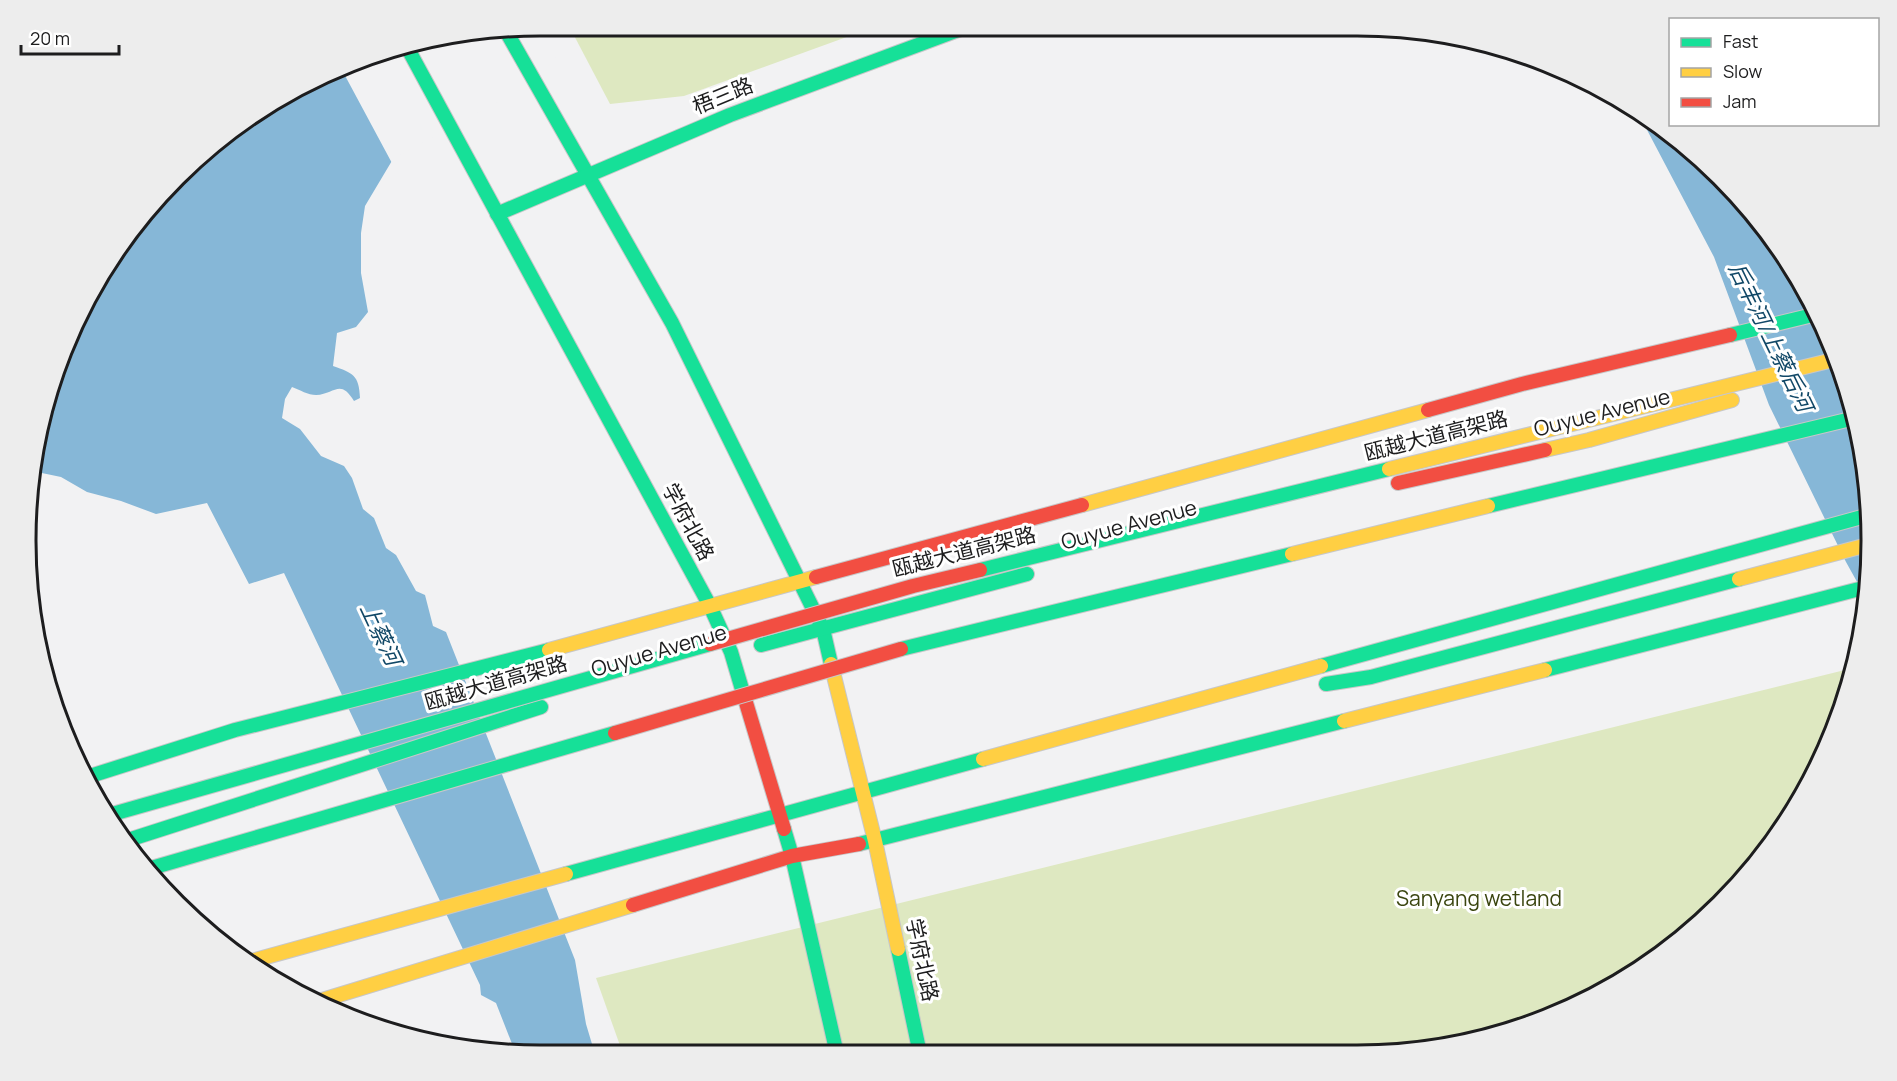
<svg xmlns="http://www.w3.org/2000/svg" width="1897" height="1081" font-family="Manrope,'Noto Sans SC',sans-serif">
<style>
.green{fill:#dee8c1}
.water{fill:#86b7d7}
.pier{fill:#f2f2f3}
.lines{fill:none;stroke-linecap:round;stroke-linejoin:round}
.fast-casing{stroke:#c7c7c8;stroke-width:16}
.slow-casing{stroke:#c7c7c8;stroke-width:16}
.jam-casing{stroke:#c7c7c8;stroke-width:16}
.fast{stroke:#16e098;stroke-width:14}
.slow{stroke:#ffcf43;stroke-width:14}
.jam{stroke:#f24e42;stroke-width:14}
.fast-bridge-casing{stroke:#c7c7c8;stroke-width:16;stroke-linecap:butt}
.slow-bridge-casing{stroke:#c7c7c8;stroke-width:16;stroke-linecap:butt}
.jam-bridge-casing{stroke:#c7c7c8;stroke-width:16;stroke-linecap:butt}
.fast-bridge{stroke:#16e098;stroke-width:14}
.slow-bridge{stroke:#ffcf43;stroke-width:14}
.jam-bridge{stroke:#f24e42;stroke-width:14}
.labels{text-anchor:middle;stroke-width:6;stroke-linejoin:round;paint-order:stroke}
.street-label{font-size:21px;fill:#1d1d1e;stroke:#fff}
.park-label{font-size:21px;fill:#3a450f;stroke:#fff}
.water-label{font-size:22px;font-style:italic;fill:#114867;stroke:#fff}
.rim{fill:none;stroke:#1d1d1e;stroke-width:3}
</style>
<rect width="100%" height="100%" fill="#f2f2f3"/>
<g class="green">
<polygon points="569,26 877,26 684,96 610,104"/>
<polygon points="1853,668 1832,737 1785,826 1720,905 1614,986 1522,1028 1391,1054 623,1054 596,978"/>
</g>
<g class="water">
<path d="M540,26L396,154L365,206L361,233V273L368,312L356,327L337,333L333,366C353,373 359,375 360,398L354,401C340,378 335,394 316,395C308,395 300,390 292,387L285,399L282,418L300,429L321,456L344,466L352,478L363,509L374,518L386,548L396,555L416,591L425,595L433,626L446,632L575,960L586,1024L595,1054H516L496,1003L481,995L480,985L284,573L249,584L207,503L156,514L121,501L87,492L61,477L37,472L43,407L112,254L227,132L375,53Z"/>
<polygon points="1636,109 1720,176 1785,254 1832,343 1862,440 1871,540 1866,598 1846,562 1769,405 1714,257"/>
</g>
<polygon class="pier" points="540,26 552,26 554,28 557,55 538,80 398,156 393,165 342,70 375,53"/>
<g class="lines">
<defs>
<g id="fast">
<polyline points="506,31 672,323 823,629 831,664"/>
<polyline points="407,47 710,606 731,652 744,696"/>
<polyline points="497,214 730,115 969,26"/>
<polyline points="1730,335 1817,314"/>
<polyline points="761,645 1027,574"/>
<polyline points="1321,666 1869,515"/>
<polyline points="1545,670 1867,587"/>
<polyline points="1326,684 1371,677 1739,579"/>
<polyline points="87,777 235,730 549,650"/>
<polyline points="784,829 792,856 837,1054"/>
<polyline points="125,841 541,707"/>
<polyline points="859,844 1344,721"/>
<polyline points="566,874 983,759"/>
<polyline points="898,949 920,1054"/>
</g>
<g id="slow">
<polyline points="1545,450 1589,440 1732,400"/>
<polyline points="1082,505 1428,410"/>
<polyline points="1739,579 1871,544"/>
<polyline points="549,650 816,577"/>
<polyline points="831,664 875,841 898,949"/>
<polyline points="1344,721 1545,670"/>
<polyline points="983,759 1321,666"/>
<polyline points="248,962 566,874"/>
<polyline points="319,1001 633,905"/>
</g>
<g id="jam">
<polyline points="1428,410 1522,384 1730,335"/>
<polyline points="1398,483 1545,450"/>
<polyline points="816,577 1082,505"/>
<polyline points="744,696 784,829"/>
<polyline points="633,905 792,856 859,844"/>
</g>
</defs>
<use href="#fast" class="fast-casing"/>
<use href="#slow" class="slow-casing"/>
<use href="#jam" class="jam-casing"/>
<use href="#fast" class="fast"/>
<use href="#slow" class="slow"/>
<use href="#jam" class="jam"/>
<defs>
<g id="fast-bridge">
<polyline points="1488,506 1855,418"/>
<polyline points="980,570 1389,469"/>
<polyline points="901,649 1292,554"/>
<polyline points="109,815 710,644"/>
<polyline points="148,869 615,733"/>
</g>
<g id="slow-bridge">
<polyline points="1389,469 1837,359"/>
<polyline points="1292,554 1488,506"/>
</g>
<g id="jam-bridge">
<polyline points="710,644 913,586 980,570"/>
<polyline points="615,733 901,649"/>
</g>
</defs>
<use href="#fast-bridge" class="fast-bridge-casing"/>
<use href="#slow-bridge" class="slow-bridge-casing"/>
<use href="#jam-bridge" class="jam-bridge-casing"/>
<use href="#fast-bridge" class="fast-bridge"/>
<use href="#slow-bridge" class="slow-bridge"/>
<use href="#jam-bridge" class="jam-bridge"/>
</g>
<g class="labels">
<g class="street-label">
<text transform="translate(723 96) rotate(-22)" y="7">梧三路</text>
<text transform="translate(1602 413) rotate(-14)" y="7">Ouyue Avenue</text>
<text transform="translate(1436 436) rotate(-14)" y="7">瓯越大道高架路</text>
<text transform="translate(688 522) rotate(62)" y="7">学府北路</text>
<text transform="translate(1129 525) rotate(-15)" y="7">Ouyue Avenue</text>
<text transform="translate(964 552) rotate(-14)" y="7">瓯越大道高架路</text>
<text transform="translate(659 651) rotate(-16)" y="7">Ouyue Avenue</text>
<text transform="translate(496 683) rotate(-16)" y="7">瓯越大道高架路</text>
<text transform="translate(922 960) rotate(78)" y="7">学府北路</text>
</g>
<g class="park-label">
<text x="1479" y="906">Sanyang wetland</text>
</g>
<g class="water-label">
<text transform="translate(1771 337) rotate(64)" y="8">后丰河/上蔡后河</text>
<text transform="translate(381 634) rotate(65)" y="8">上蔡河</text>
</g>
</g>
<path d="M0 0H1897V1081H0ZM540 36H1357A504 504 0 0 1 1861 540V541A504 504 0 0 1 1357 1045H540A504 504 0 0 1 36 541V540A504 504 0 0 1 540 36Z" fill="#ededed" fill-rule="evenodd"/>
<path class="rim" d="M540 36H1357A504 504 0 0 1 1861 540V541A504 504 0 0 1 1357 1045H540A504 504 0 0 1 36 541V540A504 504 0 0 1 540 36Z"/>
<rect x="1669" y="18" width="210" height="108" fill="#ffffff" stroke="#a5a5a5" stroke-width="1.5"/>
<rect x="1681" y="38" width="30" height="9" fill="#16e098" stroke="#a5a5a5" stroke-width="1.5"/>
<text x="1723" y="48" font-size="18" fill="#1d1d1e">Fast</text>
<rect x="1681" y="68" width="30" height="9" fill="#ffcf43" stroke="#a5a5a5" stroke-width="1.5"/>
<text x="1723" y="78" font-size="18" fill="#1d1d1e">Slow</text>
<rect x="1681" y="98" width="30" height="9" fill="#f24e42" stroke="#a5a5a5" stroke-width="1.5"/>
<text x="1723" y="108" font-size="18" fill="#1d1d1e">Jam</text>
<path d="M21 45v9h98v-9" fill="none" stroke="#1d1d1e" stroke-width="3"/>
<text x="30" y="45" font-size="18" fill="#1d1d1e" stroke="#ffffff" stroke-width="4.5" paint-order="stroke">20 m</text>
</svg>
